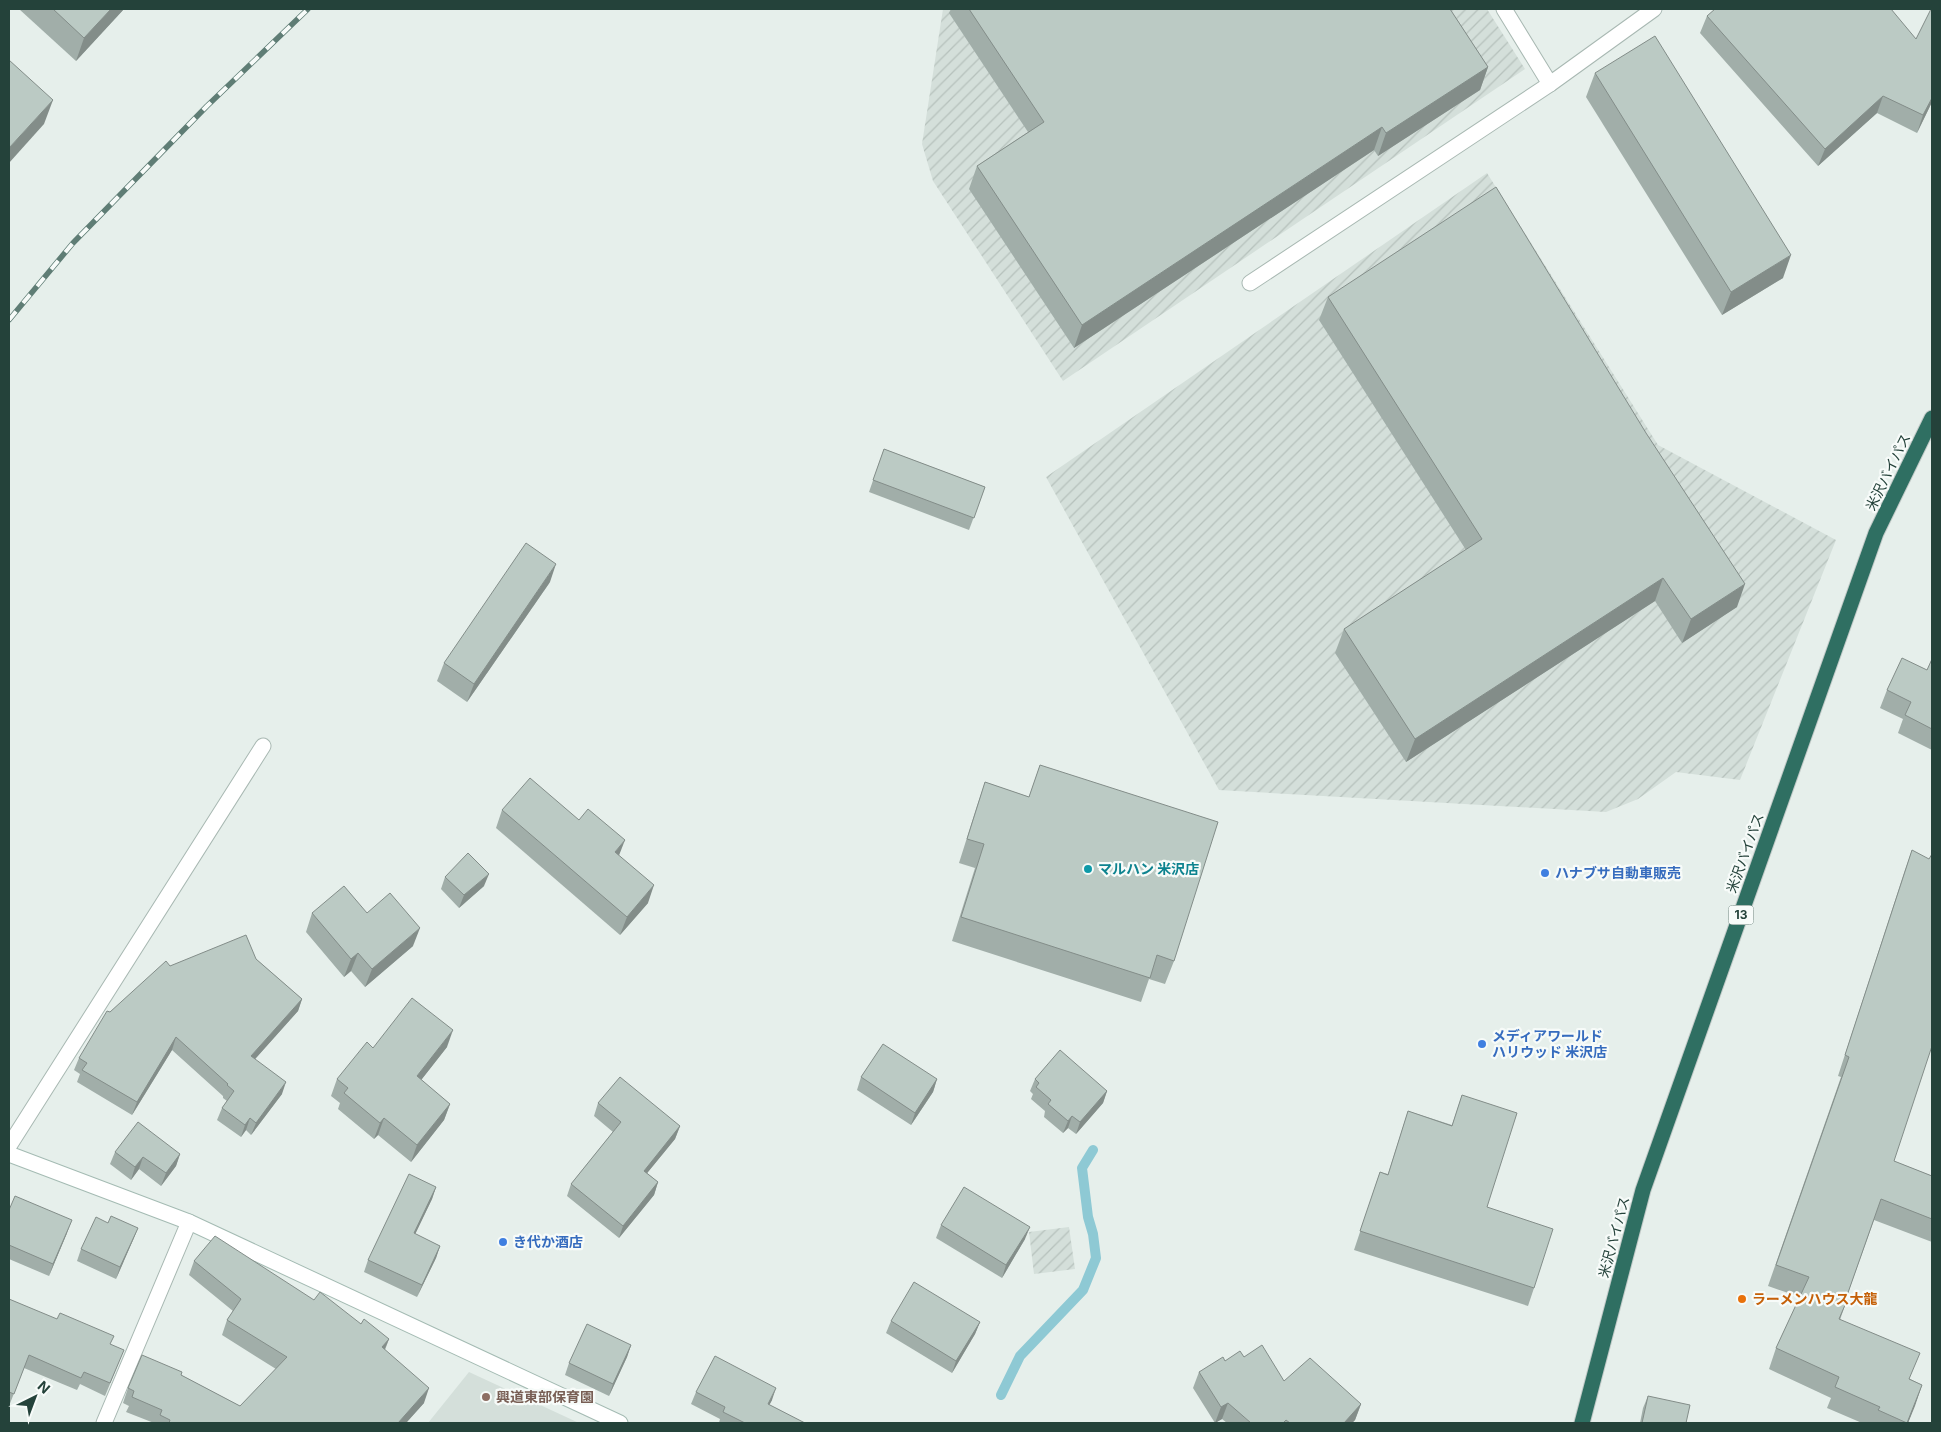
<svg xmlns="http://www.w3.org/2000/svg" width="1941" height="1432" font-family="Inter,'Noto Sans JP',sans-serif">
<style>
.built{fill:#d4dfda}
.industrial{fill:url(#industrial-furrows)}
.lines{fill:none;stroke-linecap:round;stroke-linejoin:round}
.stream{stroke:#8ec9d4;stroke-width:10}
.street-casing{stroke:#a8b8b2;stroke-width:17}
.secondary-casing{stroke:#a4bbb3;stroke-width:17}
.highway-casing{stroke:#c2cac8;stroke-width:17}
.street{stroke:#fff;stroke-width:15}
.secondary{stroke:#fff;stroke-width:15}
.highway{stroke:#2f6f62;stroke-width:15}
.rail-casing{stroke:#5f7d75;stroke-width:5.5}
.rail{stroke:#f7fbf9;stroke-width:4;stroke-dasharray:11;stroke-linecap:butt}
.wall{fill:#a1aea9}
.shaded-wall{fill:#838d89}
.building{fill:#bbcac4;stroke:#838d89}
.culture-dot{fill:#0f9aa8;stroke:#f7fbf9;stroke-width:2}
.shop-dot{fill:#3f7fe0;stroke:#f7fbf9;stroke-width:2}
.food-dot{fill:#e8710a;stroke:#f7fbf9;stroke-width:2}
.education-dot{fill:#8d6e63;stroke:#f7fbf9;stroke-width:2}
.labels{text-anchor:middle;stroke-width:4.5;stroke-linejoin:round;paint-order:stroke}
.shield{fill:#f7fbf9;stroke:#637a73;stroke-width:1}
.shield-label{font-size:12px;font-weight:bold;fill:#24423a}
.street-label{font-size:14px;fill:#24423a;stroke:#f7fbf9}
.culture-label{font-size:14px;font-weight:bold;fill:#0d838f;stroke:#f7fbf9;text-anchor:start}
.shop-label{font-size:14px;font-weight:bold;fill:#366cbe;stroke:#f7fbf9;text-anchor:start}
.food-label{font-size:14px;font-weight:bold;fill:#c56008;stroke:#f7fbf9;text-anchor:start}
.education-label{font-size:14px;font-weight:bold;fill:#785e54;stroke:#f7fbf9;text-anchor:start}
</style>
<defs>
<pattern id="industrial-furrows" width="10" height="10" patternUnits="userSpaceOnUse" patternTransform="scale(1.25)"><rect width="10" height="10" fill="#d4dfda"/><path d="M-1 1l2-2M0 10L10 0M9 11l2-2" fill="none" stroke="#b6c1bc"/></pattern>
</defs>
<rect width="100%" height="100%" fill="#e6efeb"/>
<polygon class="built" points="469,1372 579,1423 428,1423"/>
<g class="industrial">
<polygon points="943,9 1487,9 1525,69 1063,381 933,181 922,144"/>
<polygon points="1487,173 1658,445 1836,540 1740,780 1676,772 1638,799 1606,812 1219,790 1046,477"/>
<polygon points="1069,1227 1075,1269 1034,1274 1029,1232"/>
</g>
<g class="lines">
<polyline class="stream" points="1001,1395 1020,1356 1083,1290 1096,1258 1093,1234 1088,1217 1082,1168 1093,1150"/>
<defs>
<g id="street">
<polyline points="1504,9 1550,84"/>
<polyline points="1250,283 1550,84 1654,9"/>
<polyline points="9,1146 263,746"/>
<polyline points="104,1423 189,1222"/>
</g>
<polyline id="secondary" points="9,1154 189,1222 620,1423"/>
<polyline id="highway" points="1582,1423 1643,1190 1876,533 1932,418"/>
</defs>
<use href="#street" class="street-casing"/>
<use href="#secondary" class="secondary-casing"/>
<use href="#highway" class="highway-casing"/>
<use href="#street" class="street"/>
<use href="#secondary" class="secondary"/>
<use href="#highway" class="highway"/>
<defs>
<polyline id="rail" points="9,320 73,243 207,106 308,9"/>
</defs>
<use href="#rail" class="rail-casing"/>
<use href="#rail" class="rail"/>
</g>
<g class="wall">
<polygon points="19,9 124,9 76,61"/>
<polygon points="951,9 1450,9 1488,67 1480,90 1378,156 1374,150 1074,348 969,189 977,166 1028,132 949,13"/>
<polygon points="1932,9 1932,102 1917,133 1877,113 1818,166 1700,33 1707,16 1916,39"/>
<polygon points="1595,73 1783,278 1722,315 1586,97"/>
<polygon points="1328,297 1737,607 1682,643 1655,601 1406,762 1335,653 1344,629 1466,550 1319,320"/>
<polygon points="884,449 985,487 969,530 869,492"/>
<polygon points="550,582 467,702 437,681 444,663"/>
<polygon points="1932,659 1932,750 1898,733 1903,719 1880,708 1887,690 1927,670"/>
<polygon points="1040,765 1174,961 1165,984 1149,979 1141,1002 952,941 975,868 959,863 977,806 985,782 1029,797"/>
<polygon points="502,810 648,903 620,935 496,828"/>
<polygon points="1912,850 1894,1161 1932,1176 1932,1242 1874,1220 1844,1304 1845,1305 1840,1320 1910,1379 1922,1385 1908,1423 1862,1423 1827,1408 1831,1398 1769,1369 1776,1348 1800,1297 1768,1286 1841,1077 1838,1076 1905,870"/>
<polygon points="445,877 484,886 459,908 441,889"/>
<polygon points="312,913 367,913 413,946 365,987 351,971 344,977 306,932"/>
<polygon points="256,959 302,999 298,1011 255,1059 282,1094 251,1135 246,1130 241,1137 217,1120 222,1108 227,1101 223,1098 223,1096 172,1050 132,1115 77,1082 80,1074 74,1070 79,1058 110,1012 170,966"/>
<polygon points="447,1047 421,1080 450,1104 444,1120 411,1162 378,1135 374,1139 338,1109 340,1103 331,1096 337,1079 373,1048"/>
<polygon points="861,1077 937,1079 933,1092 911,1125 857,1090"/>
<polygon points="1035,1079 1107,1091 1103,1103 1076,1134 1068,1128 1063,1133 1044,1117 1045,1111 1031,1099 1033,1094 1030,1091"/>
<polygon points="1462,1095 1487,1207 1534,1288 1528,1306 1354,1250 1380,1172 1388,1174 1408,1111 1452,1125"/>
<polygon points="598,1103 680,1126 675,1139 647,1173 658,1182 654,1195 619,1238 567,1196 571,1184 613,1132 594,1116"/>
<polygon points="115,1152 180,1154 176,1166 161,1186 139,1169 131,1180 110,1164"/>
<polygon points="436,1187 432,1199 415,1234 440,1246 436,1258 417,1297 364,1272 368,1260"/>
<polygon points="9,1210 67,1233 49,1276 9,1259"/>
<polygon points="108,1223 138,1228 133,1240 116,1279 77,1261 81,1249"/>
<polygon points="941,1225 1025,1239 1002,1278 936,1238"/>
<polygon points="194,1261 314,1300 389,1339 385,1350 424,1403 406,1423 154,1423 126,1412 129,1406 123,1403 128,1388 181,1375 240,1406 276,1369 222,1335 227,1320 233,1311 189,1275"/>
<polygon points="9,1299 111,1345 119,1362 105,1396 80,1384 77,1390 24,1368 9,1406"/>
<polygon points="891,1321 980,1322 975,1334 952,1373 886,1333"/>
<polygon points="631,1345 627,1357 609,1396 565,1375 569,1363"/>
<polygon points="1244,1357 1284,1381 1361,1404 1355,1420 1352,1423 1227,1423 1222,1419 1215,1423 1193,1388 1199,1372 1225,1361"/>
<polygon points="696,1392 772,1400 769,1405 805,1423 719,1423 720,1419 691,1404"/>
<polygon points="1648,1396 1686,1423 1640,1423 1643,1408"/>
</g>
<g class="shaded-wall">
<polygon points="111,9 124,9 76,61 84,38"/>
<polygon points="1488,67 1480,90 1378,156 1386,133"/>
<polygon points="1883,96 1877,113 1818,166 1825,149"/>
<polygon points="1932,98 1932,102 1917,133 1923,115"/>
<polygon points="53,100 44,124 9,163 9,148"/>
<polygon points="1382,127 1374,150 1074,348 1082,325"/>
<polygon points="1791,255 1783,278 1722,315 1731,292"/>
<polygon points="556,564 550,582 467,702 474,684"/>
<polygon points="1663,578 1655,601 1406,762 1415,739"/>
<polygon points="1745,584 1737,607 1682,643 1691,619"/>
<polygon points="625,840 618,858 615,852"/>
<polygon points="489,874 484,886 459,908 464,895"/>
<polygon points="654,885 648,903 620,935 627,917"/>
<polygon points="420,928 413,946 365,987 372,969"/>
<polygon points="358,953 351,971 344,977 351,959"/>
<polygon points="302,999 298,1011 247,1068 251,1056"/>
<polygon points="453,1030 447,1047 411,1093 417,1076"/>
<polygon points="176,1037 172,1050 132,1115 137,1102"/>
<polygon points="937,1079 933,1092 911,1125 915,1113"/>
<polygon points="286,1082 282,1094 251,1135 256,1123"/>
<polygon points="1107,1091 1103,1103 1076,1134 1080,1122"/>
<polygon points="450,1104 444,1120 411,1162 417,1145"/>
<polygon points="1072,1116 1068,1128 1063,1133 1068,1121"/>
<polygon points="250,1118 246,1130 241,1137 245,1125"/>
<polygon points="384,1118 378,1135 374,1139 380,1123"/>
<polygon points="680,1126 675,1139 639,1183 644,1171"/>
<polygon points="180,1154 176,1166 161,1186 166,1173"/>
<polygon points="143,1157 139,1169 131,1180 135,1167"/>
<polygon points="658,1182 654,1195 619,1238 623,1226"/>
<polygon points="436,1187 432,1199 410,1245 414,1233"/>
<polygon points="72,1220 67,1233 49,1276 53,1264"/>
<polygon points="1030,1227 1025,1239 1002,1278 1006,1265"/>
<polygon points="138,1228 133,1240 116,1279 120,1267"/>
<polygon points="440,1246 436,1258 417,1297 422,1285"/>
<polygon points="980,1322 975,1334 952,1373 956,1361"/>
<polygon points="389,1339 383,1353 382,1347"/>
<polygon points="631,1345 627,1357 609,1396 613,1384"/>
<polygon points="1922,1385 1915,1406 1908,1423 1906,1423"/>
<polygon points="429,1388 424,1403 406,1423 398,1423"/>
<polygon points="776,1388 772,1400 763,1417 768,1404"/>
<polygon points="1228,1403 1222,1419 1215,1423 1221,1407"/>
<polygon points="1361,1404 1355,1420 1352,1423 1344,1423"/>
</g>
<g class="building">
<polygon points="53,9 111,9 84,38"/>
<polygon points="969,9 1450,9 1488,67 1386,133 1382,127 1082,325 977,166 1044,122"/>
<polygon points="1715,9 1891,9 1916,39 1931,9 1932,9 1932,98 1923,115 1883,96 1825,149 1707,16"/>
<polygon points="1655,36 1791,255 1731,292 1595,73"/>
<polygon points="9,60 53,100 9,148"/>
<polygon points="1496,187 1646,433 1745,584 1691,619 1663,578 1415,739 1344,629 1482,539 1328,297"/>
<polygon points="884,449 985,487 974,518 873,480"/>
<polygon points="526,543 556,564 474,684 444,663"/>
<polygon points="1902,658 1927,670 1932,659 1932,729 1905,715 1911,702 1887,690"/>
<polygon points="1040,765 1218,822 1174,961 1157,955 1150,978 961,917 984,844 967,839 985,782 1029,797"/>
<polygon points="530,778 579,820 588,809 625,840 615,852 654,885 627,917 502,810"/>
<polygon points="1912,850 1929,859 1932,854 1932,1046 1894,1161 1932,1176 1932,1219 1881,1199 1844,1304 1845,1305 1839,1319 1920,1353 1909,1379 1922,1385 1907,1423 1878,1410 1880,1407 1835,1387 1839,1377 1776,1348 1809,1277 1776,1265 1849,1057 1845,1055"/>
<polygon points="468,853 489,874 464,895 445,877"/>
<polygon points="344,886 367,913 390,893 420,928 372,969 358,953 351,959 312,913"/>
<polygon points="246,935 256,959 302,999 251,1056 286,1082 256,1123 250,1118 245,1125 222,1108 234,1091 227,1085 228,1084 176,1037 137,1102 82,1070 87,1063 79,1058 107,1011 110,1012 166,961 170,966"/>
<polygon points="412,998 453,1030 417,1076 450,1104 417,1145 384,1118 380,1123 344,1093 348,1088 337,1079 367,1042 373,1048"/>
<polygon points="883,1044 937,1079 915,1113 861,1077"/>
<polygon points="1060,1050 1107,1091 1080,1122 1072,1116 1068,1121 1048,1104 1051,1100 1036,1087 1039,1083 1035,1079"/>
<polygon points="620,1077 680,1126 644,1171 658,1182 623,1226 571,1184 621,1122 598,1103"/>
<polygon points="1462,1095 1517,1113 1487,1207 1553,1229 1534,1288 1360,1231 1380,1172 1388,1175 1408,1111 1452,1126"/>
<polygon points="138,1122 180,1154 166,1173 143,1157 135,1167 115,1152"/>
<polygon points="409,1174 436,1187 414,1233 440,1246 422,1285 368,1260"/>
<polygon points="964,1187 1030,1227 1006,1265 941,1225"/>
<polygon points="15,1196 72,1220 53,1264 9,1245 9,1210"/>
<polygon points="111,1216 138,1228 120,1267 81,1249 96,1217 108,1223"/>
<polygon points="215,1236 314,1300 320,1292 361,1324 364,1319 389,1339 382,1347 429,1388 398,1423 169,1423 170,1420 160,1415 162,1410 132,1397 134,1391 128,1388 142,1355 182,1372 181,1375 240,1406 287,1357 227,1320 241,1299 194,1261"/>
<polygon points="914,1282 980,1322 956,1361 891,1321"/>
<polygon points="9,1299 57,1319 60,1313 114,1336 110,1344 124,1350 110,1383 84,1372 81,1378 29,1355 14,1394 9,1392"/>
<polygon points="587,1324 631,1345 613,1384 569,1363"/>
<polygon points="1262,1345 1284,1381 1310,1358 1361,1404 1344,1423 1290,1423 1286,1420 1283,1423 1251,1423 1228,1403 1221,1407 1199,1372 1223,1357 1225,1361 1240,1351 1244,1357"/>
<polygon points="715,1356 776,1388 768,1404 805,1423 745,1423 723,1412 725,1407 696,1392"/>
<polygon points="1648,1396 1690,1405 1686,1423 1642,1423"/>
</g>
<circle class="culture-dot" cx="1088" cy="869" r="5"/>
<g class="shop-dot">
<circle cx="1545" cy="873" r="5"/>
<circle cx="1482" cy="1044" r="5"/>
<circle cx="503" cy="1242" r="5"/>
</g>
<circle class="food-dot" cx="1742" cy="1299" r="5"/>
<circle class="education-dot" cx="486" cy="1397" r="5"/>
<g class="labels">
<rect class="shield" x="1728.5" y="905.5" width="25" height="19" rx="4"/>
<g class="shield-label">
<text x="1741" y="919">13</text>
</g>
<g class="street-label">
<text transform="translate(1888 472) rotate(-64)" y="5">米沢バイパス</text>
<text transform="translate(1745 853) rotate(-70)" y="5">米沢バイパス</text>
<text transform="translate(1614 1237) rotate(-75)" y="5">米沢バイパス</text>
</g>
<g class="culture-label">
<text x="1098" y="874">マルハン 米沢店</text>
</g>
<g class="shop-label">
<text x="1555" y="878">ハナブサ自動車販売</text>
<text x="1492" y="1041">メディアワールド<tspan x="1492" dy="16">ハリウッド 米沢店</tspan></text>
<text x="513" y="1247">き代か酒店</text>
</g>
<g class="food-label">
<text x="1752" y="1304">ラーメンハウス大龍</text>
</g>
<g class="education-label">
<text x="496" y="1402">興道東部保育園</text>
</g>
</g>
<rect width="1941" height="1432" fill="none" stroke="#24423a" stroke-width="20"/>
<g transform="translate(35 1397) rotate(42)" stroke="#f7fbf9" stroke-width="4" paint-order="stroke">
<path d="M0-4L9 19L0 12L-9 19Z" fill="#24423a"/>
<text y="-8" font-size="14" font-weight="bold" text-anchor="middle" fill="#24423a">N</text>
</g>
</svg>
